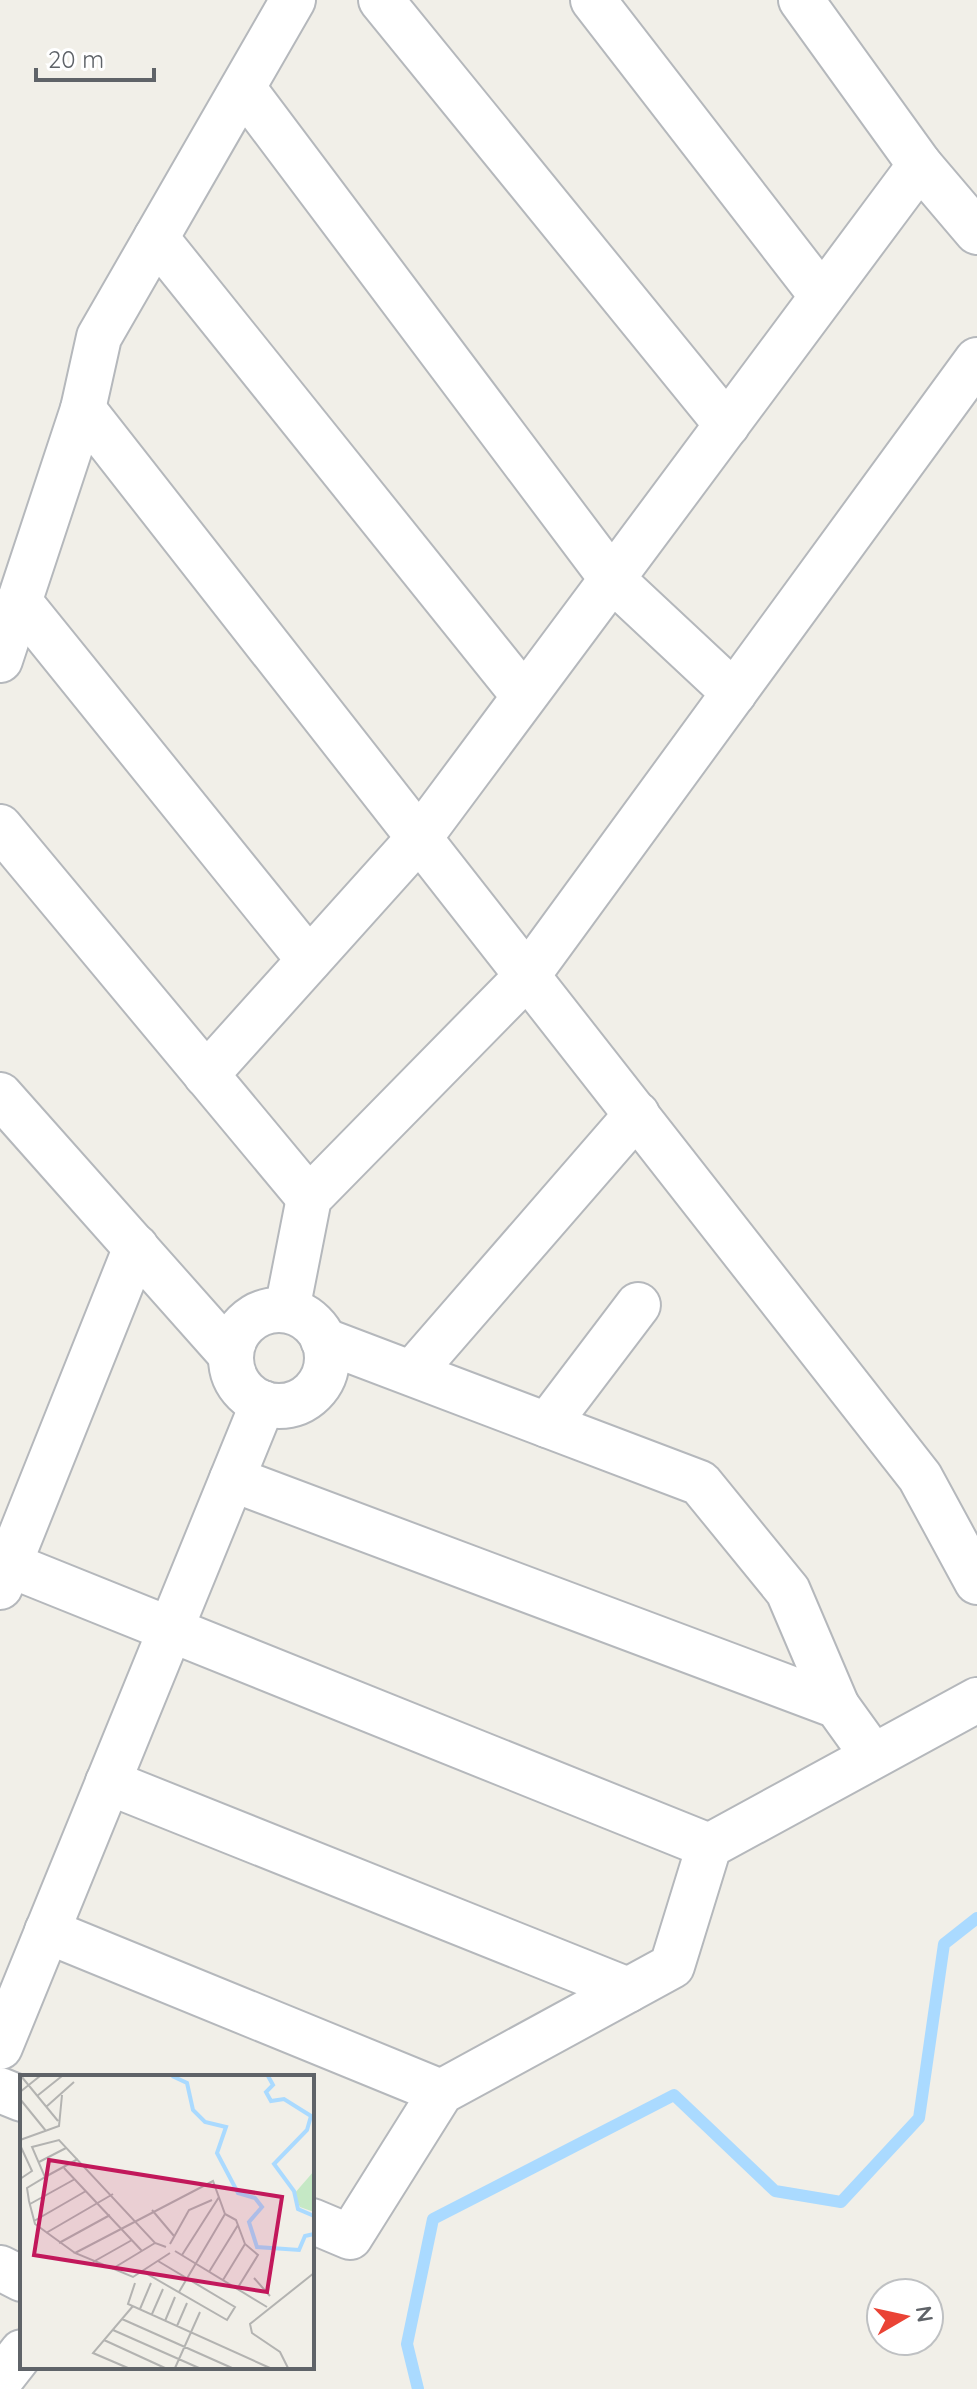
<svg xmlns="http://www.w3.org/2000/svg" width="977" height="2389" font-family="Quicksand,sans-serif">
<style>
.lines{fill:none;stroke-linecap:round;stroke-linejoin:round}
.stream{stroke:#aadaff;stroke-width:12}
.minor-casing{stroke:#b5b8bc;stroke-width:48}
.minor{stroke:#fff;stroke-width:44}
.inset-river{fill:none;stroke:#aadaff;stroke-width:4}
.inset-road{fill:none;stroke:#b3b3b1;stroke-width:2}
.view{fill:#c2185b;fill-opacity:0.15;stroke:#c2185b;stroke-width:4}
.inset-edge{fill:none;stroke:#5f6368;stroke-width:4}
</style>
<rect width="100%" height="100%" fill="#f1efe8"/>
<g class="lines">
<polyline class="stream" points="418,2389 407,2344 433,2219 674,2095 775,2191 841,2202 919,2118 944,1944 977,1918"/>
<defs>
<g id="minor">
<polyline points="381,0 727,425"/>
<polyline points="593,0 822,296"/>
<polyline points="801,0 920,165 977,232"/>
<polyline points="243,88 612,579 734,693"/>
<polyline points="156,238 524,696"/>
<polyline points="83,409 99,337 293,0"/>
<polyline points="19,601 309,960"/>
<polyline points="0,660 83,409 920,1477 977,1582"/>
<polyline points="0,827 309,1198"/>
<polyline points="206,1075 420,837 920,165"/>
<polyline points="0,1095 231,1355"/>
<polyline points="287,1310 309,1198 527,976 977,360"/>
<circle cx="279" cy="1358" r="48"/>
<polyline points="323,1340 700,1483 788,1591 837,1706"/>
<polyline points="412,1373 637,1114"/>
<polyline points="547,1425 638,1305"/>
<polyline points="232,1479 837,1706 873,1756"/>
<polyline points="0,1561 709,1846"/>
<polyline points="0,1587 136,1247"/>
<polyline points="108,1782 628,1990"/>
<polyline points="47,1931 441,2092"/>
<polyline points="0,2047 263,1403"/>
<polyline points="0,2090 22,2099"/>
<polyline points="312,2221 350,2237 441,2092 672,1966 709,1846 977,1700"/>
<polyline points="0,2268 22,2279"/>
<polyline points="0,2380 22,2352"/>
</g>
</defs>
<use href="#minor" class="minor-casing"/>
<use href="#minor" class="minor"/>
</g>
<g transform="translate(20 2075)">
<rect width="294" height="294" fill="#f1efe8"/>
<path d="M294,96V137L280,132L274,119Z" fill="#c5e8c5"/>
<path class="inset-river" d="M152,1L167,8L173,35L185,47L206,52L197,78L218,118L235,123L242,132L229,147L237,172L279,175L285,161L294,159M248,1L253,10L246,17L251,26L264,24L291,41L287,55L254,89L274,116L278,134L294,141"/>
<path class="inset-road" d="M1,1L38,46M0,17L20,1M17,21L42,1M0,24L26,56M26,32L54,7M0,65L39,51L42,20M0,70L12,96L0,104M19,87L46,73M44,93L122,176M25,102L58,84M10,129L55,104M132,135L154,161M14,146L66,116M26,158L93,119M39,168L90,140M150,169L169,135L192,125M155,176L247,232M55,178L15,149L9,126L7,113L25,102L12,72L39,65L135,168L146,172M150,178L113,202L55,178L193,106L205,139L216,145L225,169L238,180L217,214M162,180L199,122M73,187L112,165M92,194L135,168M122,196L207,245L215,232L138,186M189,197L218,150M234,203L250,221M203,205L225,169M115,208L108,229L250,293M159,217L205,139M120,234L131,208M132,239L143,214M102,244L212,293M145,246L155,222M157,251L167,228M93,255L179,293M84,265L145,293M108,293L73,278L113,231M155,293L180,237M268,293L260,277L232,258L230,249L294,198"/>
<path class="view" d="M29,85L262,122L247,217L14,180Z"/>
<rect width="294" height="294" class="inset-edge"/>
</g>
<g transform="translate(905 2317) rotate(81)"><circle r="38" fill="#ffffff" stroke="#bfc1c3" stroke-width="2"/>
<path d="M0-6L14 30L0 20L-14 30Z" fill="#ea4335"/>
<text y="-12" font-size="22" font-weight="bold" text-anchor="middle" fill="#5f6368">N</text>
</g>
<path d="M36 68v12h118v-12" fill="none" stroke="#5f6368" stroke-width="4"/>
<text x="48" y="68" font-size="24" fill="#5f6368" stroke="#ffffff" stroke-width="6" paint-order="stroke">20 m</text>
</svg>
